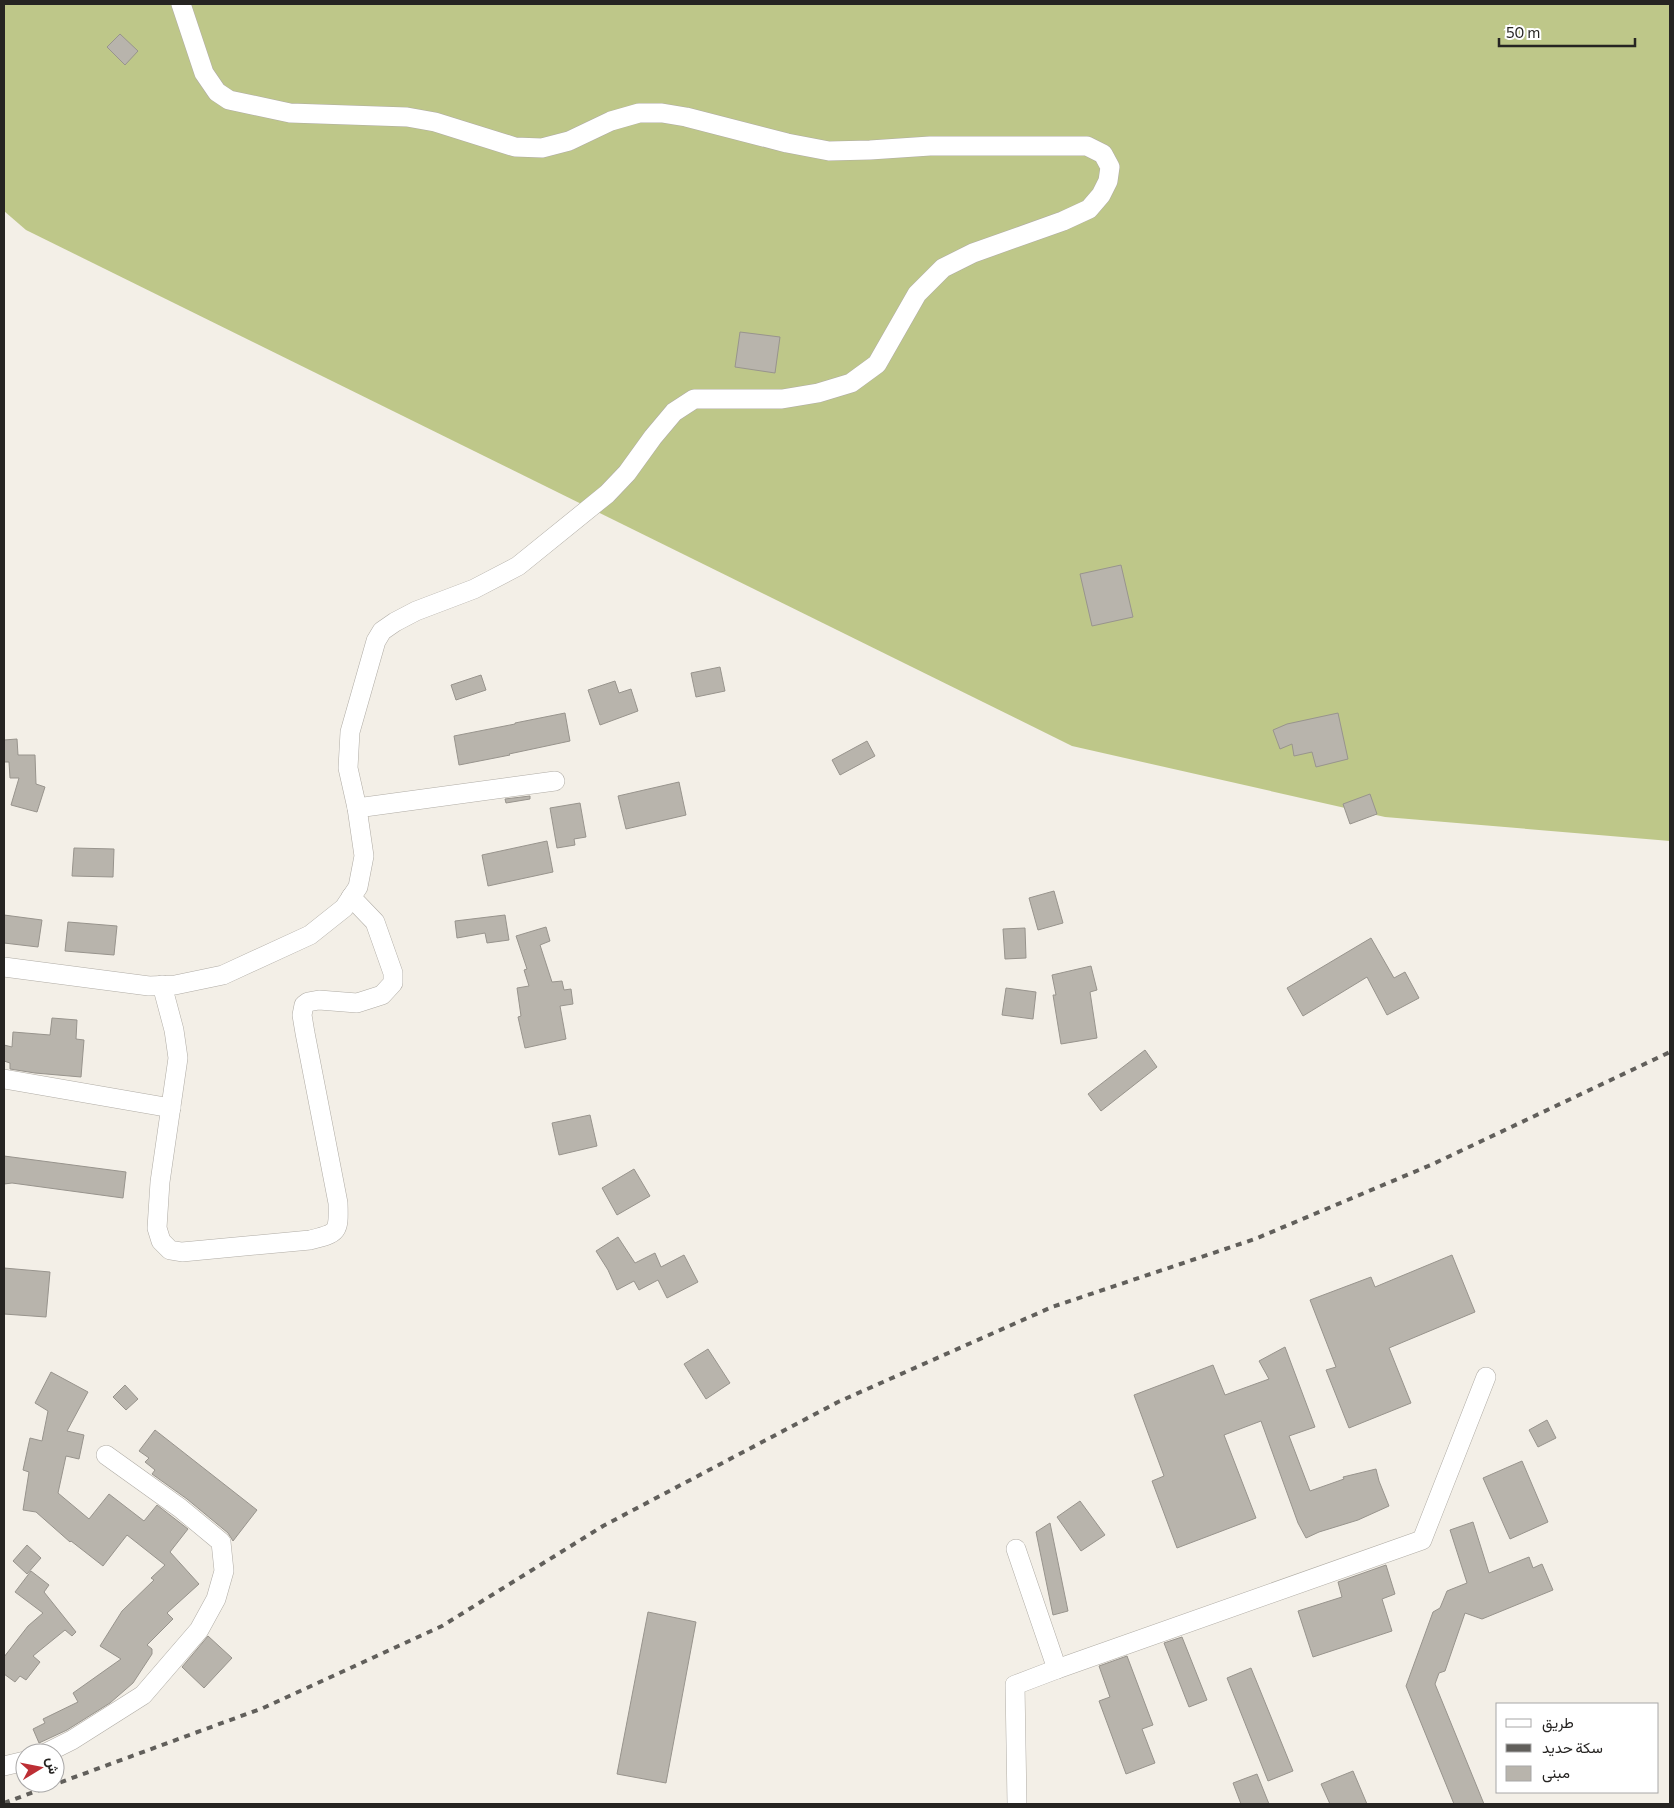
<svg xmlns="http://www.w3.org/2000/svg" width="1674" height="1808" font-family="Commissioner,Vazirmatn,sans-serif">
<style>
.forest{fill:#bec789}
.building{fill:#b8b4ac;stroke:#98948d}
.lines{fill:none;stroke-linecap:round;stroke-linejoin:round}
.street-casing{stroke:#b0aca5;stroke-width:20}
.street{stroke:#fff;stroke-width:19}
.rail{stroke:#615f5b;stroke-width:4;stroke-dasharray:6 6;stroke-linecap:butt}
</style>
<rect width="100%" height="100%" fill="#f3efe7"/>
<polygon class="forest" points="4,4 1670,4 1670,841 1385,817 1072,746 26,230 4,211"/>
<g class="building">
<polygon points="120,34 138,51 125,65 107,47"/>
<polygon points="740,332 780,337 775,373 735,367"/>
<polygon points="1121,565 1133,617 1092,626 1080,574"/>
<polygon points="720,667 725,691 696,697 691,673"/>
<polygon points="481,675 486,690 456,700 451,685"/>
<polygon points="615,681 619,693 631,689 638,711 600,725 588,690"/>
<polygon points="565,713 570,741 509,754 510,755 459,765 454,736 515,724 515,723"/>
<polygon points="1338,713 1348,759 1316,767 1312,752 1294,756 1292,744 1280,749 1273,730 1287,724"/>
<polygon points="17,739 18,755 35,755 36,784 45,787 37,812 11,805 19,778 10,778 9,762 4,762 4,740"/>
<polygon points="867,741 875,756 840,775 832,760"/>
<polygon points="679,782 686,815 626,829 618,796"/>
<polygon points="1370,794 1377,814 1350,824 1343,804"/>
<polygon points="530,796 530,799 506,803 505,799"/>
<polygon points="580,803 586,837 574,839 575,845 557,848 550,808"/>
<polygon points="547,841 553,872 488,886 482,855"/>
<polygon points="74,848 114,849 113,877 72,876"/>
<polygon points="1054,891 1063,923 1038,930 1029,898"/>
<polygon points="4,915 42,920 38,947 4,943"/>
<polygon points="505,915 509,940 487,943 485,933 457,938 455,921"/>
<polygon points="68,922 117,926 114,955 65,951"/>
<polygon points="546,927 550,941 540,945 552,982 562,981 564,990 571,989 573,1004 560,1006 566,1039 525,1048 518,1017 521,1016 517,988 529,986 524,970 527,969 516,936"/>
<polygon points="1025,928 1026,958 1005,959 1003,929"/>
<polygon points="1371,938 1394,978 1405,972 1419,998 1387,1015 1367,977 1303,1016 1287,988"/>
<polygon points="1091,966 1097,990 1090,992 1097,1038 1061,1044 1053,995 1056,995 1052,975"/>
<polygon points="1006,988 1036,992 1033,1019 1002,1015"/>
<polygon points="52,1018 77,1020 76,1039 84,1040 81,1077 35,1073 10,1069 10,1063 4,1061 4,1045 12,1047 13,1032 50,1035"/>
<polygon points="1145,1050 1157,1067 1101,1111 1088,1094"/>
<polygon points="590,1115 597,1146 559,1155 552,1123"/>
<polygon points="4,1156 126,1172 123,1198 12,1183 4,1184"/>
<polygon points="634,1169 650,1196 617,1215 602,1188"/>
<polygon points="618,1237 635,1263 655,1253 661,1267 684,1255 698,1282 667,1298 658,1280 639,1290 634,1281 617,1290 608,1270 596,1251"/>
<polygon points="1452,1255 1475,1312 1389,1348 1411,1403 1349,1428 1326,1370 1336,1367 1310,1300 1371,1277 1375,1287"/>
<polygon points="4,1268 50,1272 46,1317 4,1314"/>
<polygon points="1285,1347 1315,1427 1289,1436 1310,1491 1344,1479 1343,1477 1376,1469 1379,1481 1389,1506 1358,1520 1319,1532 1306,1538 1298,1523 1261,1421 1224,1435 1256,1518 1177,1548 1152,1481 1164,1476 1134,1395 1213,1365 1225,1395 1269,1379 1259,1361"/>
<polygon points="708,1349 730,1383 706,1399 684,1364"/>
<polygon points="51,1372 88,1392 67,1431 84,1435 79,1459 66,1456 58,1493 89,1519 109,1494 144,1521 157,1505 188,1529 170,1552 199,1584 167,1613 173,1619 147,1645 152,1649 152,1654 133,1683 110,1703 67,1730 39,1743 33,1729 45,1723 43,1719 78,1702 73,1693 121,1659 100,1646 122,1611 154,1580 151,1578 165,1565 127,1535 103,1566 71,1541 70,1542 36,1512 23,1510 29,1472 23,1470 30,1438 42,1441 48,1411 35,1403"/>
<polygon points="125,1385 138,1399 126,1410 113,1397"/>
<polygon points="1547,1420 1556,1438 1538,1447 1529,1430"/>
<polygon points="155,1430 257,1510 233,1541 228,1533 187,1499 152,1474 155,1470 145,1462 149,1458 139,1451"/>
<polygon points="1522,1461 1548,1522 1510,1539 1483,1478"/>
<polygon points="1080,1501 1105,1535 1081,1551 1057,1517"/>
<polygon points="1473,1522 1489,1573 1529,1557 1533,1568 1542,1564 1553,1590 1482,1619 1465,1613 1445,1671 1439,1673 1435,1684 1484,1804 1454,1804 1406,1686 1433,1612 1440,1608 1447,1591 1467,1583 1450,1530"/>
<polygon points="1050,1523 1068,1611 1053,1615 1036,1532"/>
<polygon points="27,1545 41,1558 27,1574 13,1561"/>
<polygon points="1386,1565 1395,1594 1382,1599 1392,1631 1313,1657 1298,1611 1342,1597 1338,1582"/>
<polygon points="31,1571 49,1585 44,1592 76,1632 72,1636 65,1630 33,1656 40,1662 26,1680 20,1676 15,1682 4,1674 4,1657 28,1626 43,1613 15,1592"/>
<polygon points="648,1612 696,1622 666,1783 617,1774"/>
<polygon points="208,1636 232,1658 204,1688 182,1667"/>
<polygon points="1182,1637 1207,1700 1189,1707 1164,1643"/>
<polygon points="1127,1656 1153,1725 1142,1729 1155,1763 1126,1774 1099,1701 1110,1697 1099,1666"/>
<polygon points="1251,1668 1293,1771 1268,1781 1227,1678"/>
<polygon points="1353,1771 1367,1804 1330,1804 1321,1784"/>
<polygon points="1257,1774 1269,1804 1241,1804 1233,1783"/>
</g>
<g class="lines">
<defs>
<g id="street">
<polyline points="357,808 555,781"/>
<polyline points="4,967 149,986 175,985 223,975 310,935 344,908 358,887 364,856 357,808 348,768 350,732 376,641 382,631 395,622 416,611 474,589 518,566 607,494 627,473 653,437 674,412 694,399 782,399 818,393 851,383 877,364 917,294 943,268 973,253 1063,221 1089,209 1101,195 1108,181 1110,167 1103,154 1087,146 930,146 870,150 829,151 787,143 686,117 662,113 639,113 611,121 569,141 542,148 515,147 435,122 407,117 290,113 229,100 217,92 204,73 181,4"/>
<path d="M162,985L174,1030L178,1058L160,1182L157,1228L161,1241L170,1250L182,1252L310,1240C338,1233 339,1233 338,1203L305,1033L302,1015L304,1005L308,1002L319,1000L357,1003L382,995L393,983V973L375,922L351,897"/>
<polyline points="4,1079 171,1108"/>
<polyline points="1016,1549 1057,1669 1015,1685 1017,1804"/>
<polyline points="1057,1669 1422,1540 1486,1377"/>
<polyline points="46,1753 72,1740 143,1695 199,1630 216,1599 224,1571 221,1542 180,1508 106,1455"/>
<polyline points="4,1766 25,1761"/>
</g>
</defs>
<use href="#street" class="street-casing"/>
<use href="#street" class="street"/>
<polyline class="rail" points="4,1803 263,1708 442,1626 603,1526 838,1402 1052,1307 1255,1239 1433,1164 1670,1052"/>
</g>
<rect width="1674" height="1808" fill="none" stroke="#262422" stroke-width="10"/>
<rect x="1496" y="1703" width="162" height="90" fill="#ffffff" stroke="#a8a7a7"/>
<rect x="1506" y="1719" width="25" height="8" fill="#ffffff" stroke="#a8a7a7"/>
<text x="1542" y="1728" font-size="15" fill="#262422">طريق</text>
<rect x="1506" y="1744" width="25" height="8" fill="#615f5b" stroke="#a8a7a7"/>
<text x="1542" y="1753" font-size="15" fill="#262422">سكة حديد</text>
<rect x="1506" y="1766" width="25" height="15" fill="#b8b4ac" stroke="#a8a7a7"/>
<text x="1542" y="1778" font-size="15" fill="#262422">مبنى</text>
<g transform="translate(40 1768) rotate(80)"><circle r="24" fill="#ffffff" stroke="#a8a7a7"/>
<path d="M0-4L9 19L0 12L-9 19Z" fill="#bd2e34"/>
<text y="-8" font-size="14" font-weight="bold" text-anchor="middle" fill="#262422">ش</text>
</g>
<path d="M1499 38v8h136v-8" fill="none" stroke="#262422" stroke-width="2.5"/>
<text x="1506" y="38" font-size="15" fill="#262422" stroke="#ffffff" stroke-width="4" paint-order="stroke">50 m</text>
</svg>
